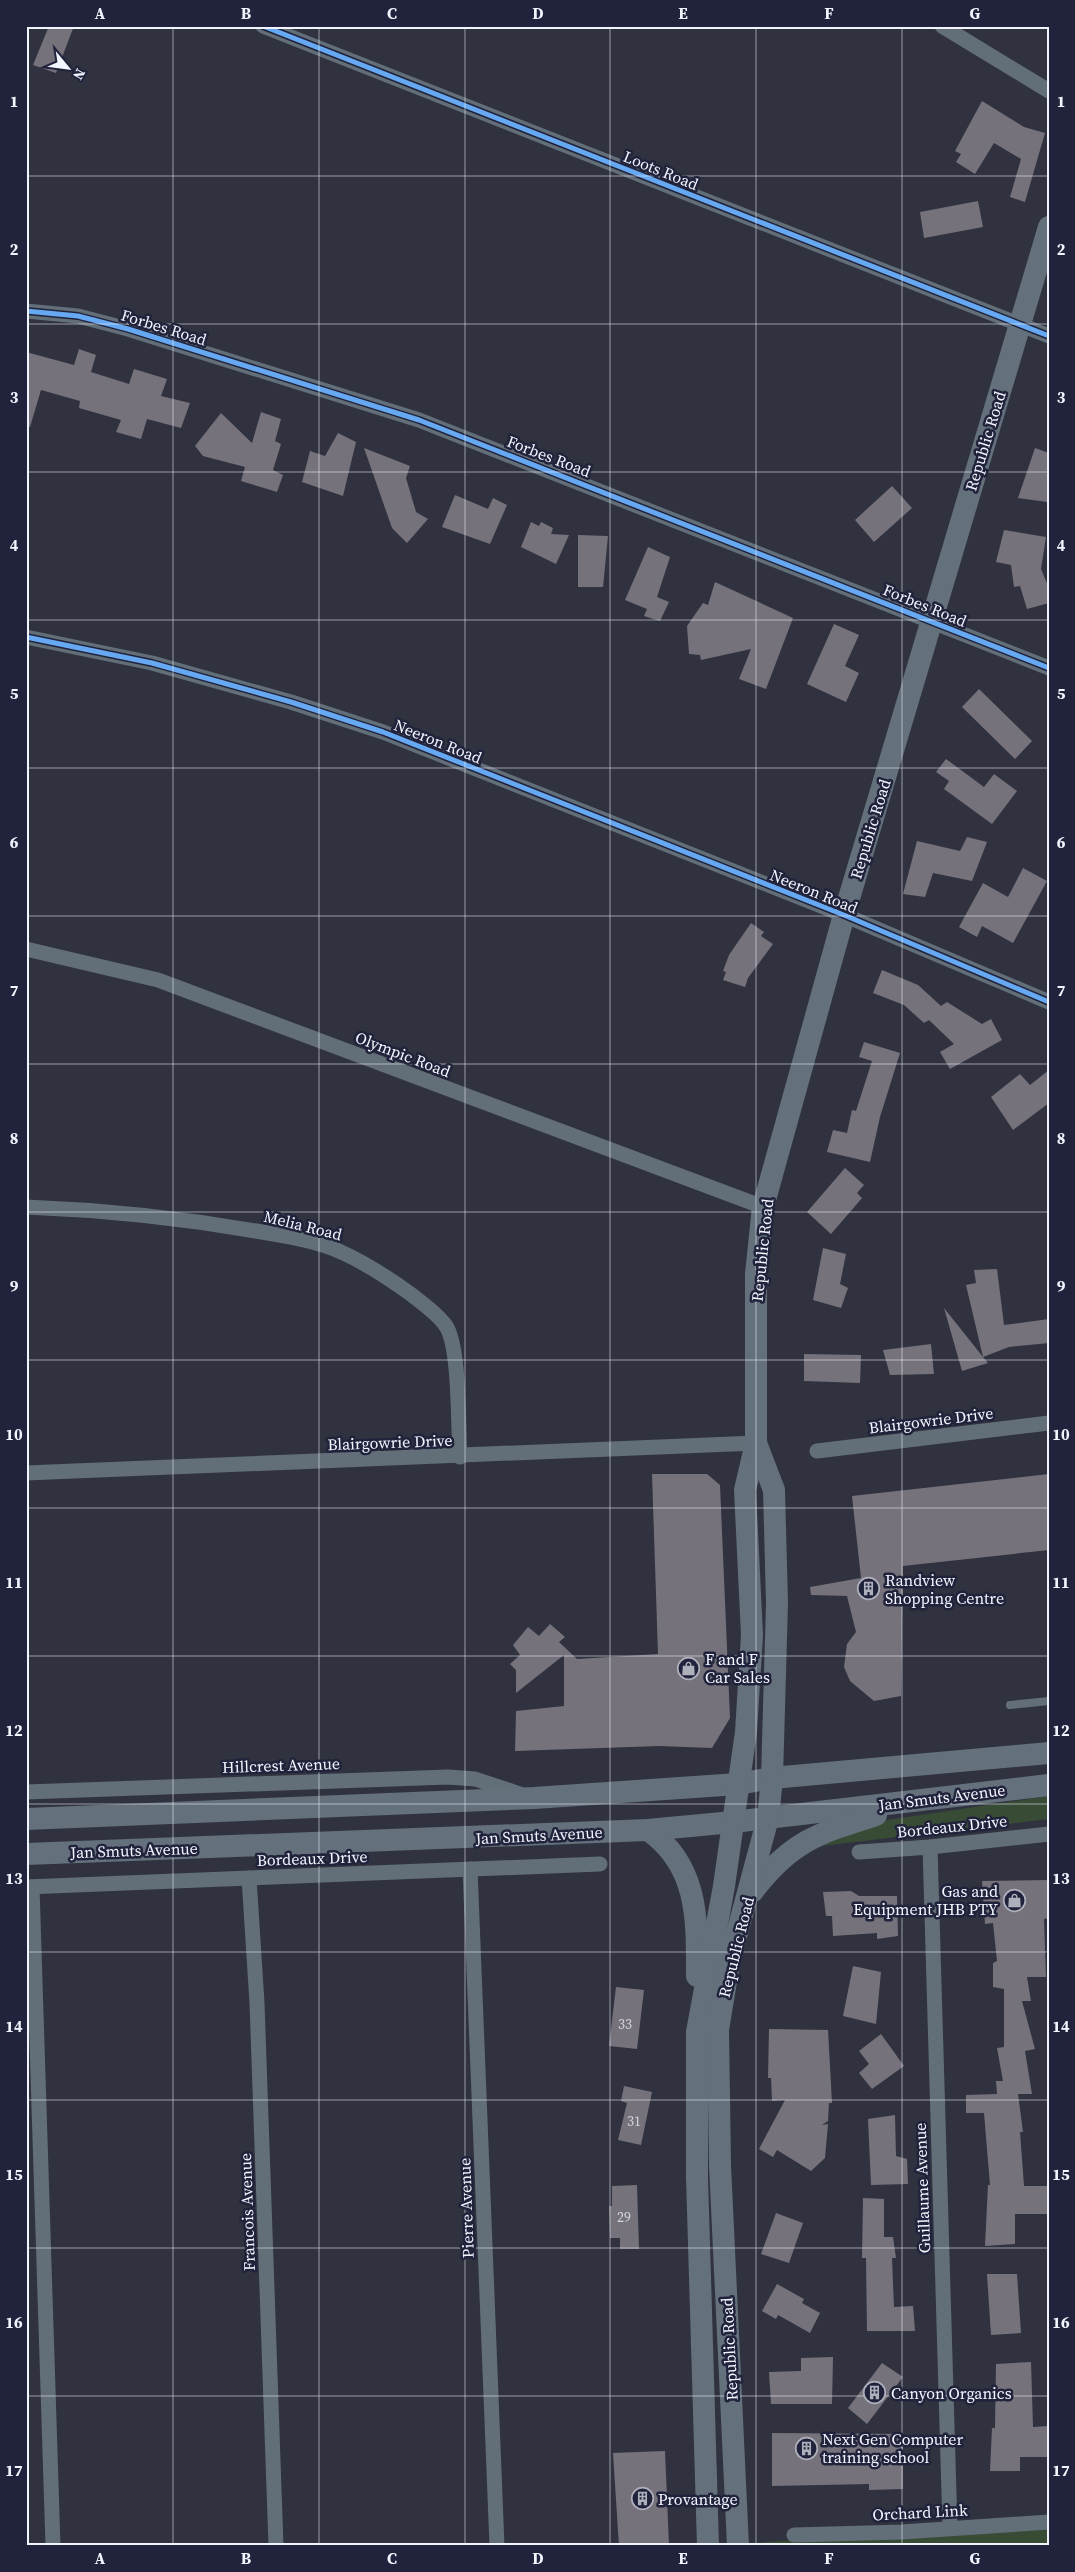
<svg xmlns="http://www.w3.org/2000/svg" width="1075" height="2572" font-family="'Source Serif 4',serif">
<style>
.green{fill:#384b35}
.building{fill:#76727c}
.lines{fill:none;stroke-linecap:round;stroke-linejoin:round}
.lane{stroke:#626e78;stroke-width:8}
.street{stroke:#626e78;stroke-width:15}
.secondary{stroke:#64707c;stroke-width:22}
.cycleway-casing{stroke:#20233b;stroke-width:8}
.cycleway{stroke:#66a8f1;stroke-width:5}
.grid{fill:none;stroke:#f2f4fe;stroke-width:1;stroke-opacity:0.55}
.labels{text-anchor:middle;stroke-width:5;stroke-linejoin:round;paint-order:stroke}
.number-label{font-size:14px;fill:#d3d4de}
.street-label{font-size:16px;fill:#f2f4fe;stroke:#20233b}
.poi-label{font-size:16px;fill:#f2f4fe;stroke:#20233b;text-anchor:start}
.neatline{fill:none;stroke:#f2f4fe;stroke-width:2}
.grid-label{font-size:16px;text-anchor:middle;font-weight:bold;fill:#f2f4fe}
</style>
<rect width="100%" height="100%" fill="#30323f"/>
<g class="green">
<polygon points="1049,1796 1049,1819 821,1846 887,1820"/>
<polygon points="1049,2522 1049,2546 754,2546 753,2543"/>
</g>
<g class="building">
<polygon points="49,26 74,26 56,73 33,65"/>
<polygon points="982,101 1024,127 1045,133 1025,202 1010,197 1021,159 994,143 975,174 956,162 961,154 955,151"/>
<polygon points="978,201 983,227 924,238 920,212"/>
<polygon points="79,349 96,355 91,372 129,384 134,369 167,379 161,396 190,403 181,428 147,419 141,439 116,432 121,420 79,408 80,401 41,390 30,427 26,427 26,352 74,365"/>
<polygon points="261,412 281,419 275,441 281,444 273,470 283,475 277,492 241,481 245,467 203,456 195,446 221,413 252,443"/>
<polygon points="338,433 356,442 343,496 302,482 310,451 325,456"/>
<polygon points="364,448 410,466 406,478 416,512 428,519 407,543 392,528"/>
<polygon points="1035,448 1049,453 1049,494 1047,502 1018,498"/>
<polygon points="892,486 912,508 874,542 855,520"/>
<polygon points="455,495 488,509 493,498 507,505 490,544 442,527"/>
<polygon points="531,522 539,526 541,522 553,528 551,534 569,535 556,564 521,547"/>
<polygon points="1004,530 1046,537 1041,569 1049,588 1049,603 1027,609 1020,586 1014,587 1011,565 996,562"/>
<polygon points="578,535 608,536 603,587 578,587"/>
<polygon points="648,547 670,557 657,597 669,602 660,621 644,616 647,609 625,600"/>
<polygon points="715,582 793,618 766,689 739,679 751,649 701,660 700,655 689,654 687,626 703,603 708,605"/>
<polygon points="834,624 859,635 845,666 859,673 846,702 807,684"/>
<polygon points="979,689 1032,741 1015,759 962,707"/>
<polygon points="946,759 984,787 994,774 1017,791 992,824 944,789 949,781 936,772"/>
<polygon points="967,837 987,842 972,881 933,873 925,897 903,894 917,841 960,851"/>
<polygon points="1023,868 1047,881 1013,943 982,926 977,937 959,927 983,883 1008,897"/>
<polygon points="751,923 764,932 761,936 773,944 748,978 745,987 723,980 726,972 723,971 729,955"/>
<polygon points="882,970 918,985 941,1006 947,1002 982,1024 991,1019 1002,1040 950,1069 940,1052 954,1044 929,1020 924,1023 904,1005 873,993"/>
<polygon points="864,1042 900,1053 880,1117 870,1162 827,1152 833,1130 847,1133 852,1110 856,1111 872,1061 859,1057"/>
<polygon points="1049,1070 1049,1103 1013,1130 991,1097 1020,1074 1030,1085"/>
<polygon points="845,1168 864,1185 857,1193 862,1198 831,1234 807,1212"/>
<polygon points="823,1248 846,1254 840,1284 848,1288 841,1308 813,1300"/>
<polygon points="997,1269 1004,1325 1049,1319 1049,1343 1009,1347 983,1357 988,1363 962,1371 944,1308 983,1357 966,1285 976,1283 974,1270"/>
<polygon points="931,1344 934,1374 890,1375 883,1350"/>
<polygon points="804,1354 861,1355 860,1383 804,1381"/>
<polygon points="652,1474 707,1474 720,1485 730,1718 712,1748 659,1746 515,1751 516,1711 564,1706 564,1655 516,1693 516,1670 510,1664 520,1655 513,1645 528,1627 539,1636 550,1624 565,1637 559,1642 577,1659 658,1654"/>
<polygon points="1049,1474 1049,1550 903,1566 901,1696 874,1701 850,1681 844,1667 847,1644 856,1632 847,1596 811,1595 810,1587 861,1578 852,1496"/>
<polygon points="1049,1880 1049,1918 1044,1919 1046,1977 1027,1977 1031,2001 1022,2001 1035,2049 1025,2051 1032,2094 1018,2094 1023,2132 1020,2132 1024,2186 1049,2186 1049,2214 1015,2214 1015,2244 985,2246 988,2185 990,2185 984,2113 966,2113 966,2095 997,2094 996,2081 1003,2081 997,2048 1004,2047 1004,1989 993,1987 993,1963 997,1961 993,1923 985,1924 982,1881"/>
<polygon points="851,1891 859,1896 897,1896 898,1936 877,1939 877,1933 833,1936 832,1916 826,1916 823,1892"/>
<polygon points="853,1966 881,1972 876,2024 843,2016"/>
<polygon points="616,1987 644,1990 637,2049 609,2046"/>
<polygon points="769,2029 828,2030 832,2103 829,2103 828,2121 822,2125 828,2124 825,2158 811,2171 777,2150 773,2157 759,2149 785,2100 772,2101 771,2078 768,2078"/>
<polygon points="881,2034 904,2066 872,2089 859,2073 869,2064 859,2051"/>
<polygon points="624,2086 652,2092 641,2145 618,2140 627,2103 621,2101"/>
<polygon points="895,2115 896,2156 907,2159 908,2184 871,2185 868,2119"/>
<polygon points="637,2185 639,2249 620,2249 620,2238 610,2238 609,2206 612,2206 612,2186"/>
<polygon points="863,2198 884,2199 884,2237 893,2237 896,2258 892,2258 894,2307 913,2306 915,2331 867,2331 866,2258 862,2258"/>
<polygon points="776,2213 803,2223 789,2263 761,2254"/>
<polygon points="987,2274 1017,2274 1021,2333 991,2335"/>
<polygon points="777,2284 804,2299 802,2303 820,2313 810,2333 778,2315 776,2319 762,2311"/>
<polygon points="833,2357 832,2404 771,2404 769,2372 801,2371 801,2358"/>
<polygon points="1031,2362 1033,2427 1049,2426 1049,2457 1020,2457 1020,2471 990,2471 992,2428 995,2428 996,2364"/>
<polygon points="882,2363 903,2377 867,2424 848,2408"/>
<polygon points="772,2433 903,2434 903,2489 869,2490 869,2484 772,2486"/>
<polygon points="665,2451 669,2546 619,2546 613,2453"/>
</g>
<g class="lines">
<polyline class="lane" points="1010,1705 1049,1701"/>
<g class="street">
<polyline points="263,26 1049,336"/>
<polyline points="942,26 1049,91"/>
<polyline points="26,311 78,316 128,329 419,420 1049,668"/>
<polyline points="26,637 152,663 291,702 383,732 844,915 1049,1002"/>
<polyline points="26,949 158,980 763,1207"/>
<path d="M26,1207C104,1210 180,1218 256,1231C283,1236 316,1240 341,1252C366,1263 390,1279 412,1295C423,1304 438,1314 446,1326C460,1347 458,1428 460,1457"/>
<polyline points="817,1451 1049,1423"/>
<polyline points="26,1473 756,1443"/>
<polyline points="26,1792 448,1777 475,1779 520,1794"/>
<polyline points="930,1847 950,2528"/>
<polyline points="859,1852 930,1847 1049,1834"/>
<polyline points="470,1869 497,2546"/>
<polyline points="249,1878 257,2003 276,2546"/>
<polyline points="26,1887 600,1864"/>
<polyline points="32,1887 53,2546"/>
<polyline points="794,2535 902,2532 1049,2522"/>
</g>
<g class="secondary">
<polyline points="26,1819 534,1798 738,1784 772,1778 1049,1753"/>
<path d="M648,1830C699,1866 697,1920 697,1976"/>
<polyline points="26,1854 648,1830 733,1822 1049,1785"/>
<path d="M753,1891C791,1841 819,1833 876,1815"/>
<polyline points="708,2546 697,2177 697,2032 724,1886 746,1732 752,1635 745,1490 756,1443 756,1274 763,1207 844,915 1049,227"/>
<polyline points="738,2546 720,2165 718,2030 729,1963 768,1818 772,1778 777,1603 774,1490 756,1443"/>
</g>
<defs>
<g id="cycleway">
<polyline points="263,26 1049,336"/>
<polyline points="26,311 78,316 128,329 419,420 1049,668"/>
<polyline points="26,637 152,663 291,702 383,732 844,915 1049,1002"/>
</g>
</defs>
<use href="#cycleway" class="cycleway-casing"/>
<use href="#cycleway" class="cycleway"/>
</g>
<path class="grid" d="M173,26V2546M319,26V2546M465,26V2546M610,26V2546M756,26V2546M902,26V2546M26,176H1049M26,324H1049M26,472H1049M26,620H1049M26,768H1049M26,916H1049M26,1064H1049M26,1212H1049M26,1360H1049M26,1508H1049M26,1656H1049M26,1804H1049M26,1952H1049M26,2100H1049M26,2248H1049M26,2396H1049"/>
<defs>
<symbol id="building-ring" viewBox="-11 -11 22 22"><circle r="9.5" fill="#20233b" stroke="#aeb0bb" stroke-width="1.5"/><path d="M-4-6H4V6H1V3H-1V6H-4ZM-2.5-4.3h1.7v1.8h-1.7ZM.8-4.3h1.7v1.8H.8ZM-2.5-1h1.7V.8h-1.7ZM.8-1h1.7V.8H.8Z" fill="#aeb0bb"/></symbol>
<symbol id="shop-ring" viewBox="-11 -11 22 22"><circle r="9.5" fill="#20233b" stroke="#aeb0bb" stroke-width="1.5"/><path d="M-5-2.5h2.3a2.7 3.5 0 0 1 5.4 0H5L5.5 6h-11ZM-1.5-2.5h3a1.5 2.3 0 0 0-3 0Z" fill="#aeb0bb"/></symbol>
</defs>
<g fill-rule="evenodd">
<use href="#building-ring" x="856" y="1576" width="25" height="25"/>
<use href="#shop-ring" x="676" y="1656" width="25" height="25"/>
<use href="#shop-ring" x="1002" y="1888" width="25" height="25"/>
<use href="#building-ring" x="862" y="2380" width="25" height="25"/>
<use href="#building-ring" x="794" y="2436" width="25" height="25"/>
<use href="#building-ring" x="630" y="2486" width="25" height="25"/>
</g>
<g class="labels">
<g class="number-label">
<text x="625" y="2029">33</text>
<text x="634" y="2126">31</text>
<text x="624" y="2222">29</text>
</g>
<g class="street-label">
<text transform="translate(661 170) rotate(22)" y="6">Loots Road</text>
<text transform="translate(164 327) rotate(17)" y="6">Forbes Road</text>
<text transform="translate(985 441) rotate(-73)" y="6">Republic Road</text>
<text transform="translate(549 456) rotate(21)" y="6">Forbes Road</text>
<text transform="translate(925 605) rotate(22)" y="6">Forbes Road</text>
<text transform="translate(438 741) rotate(22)" y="6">Neeron Road</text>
<text transform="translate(870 829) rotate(-73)" y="6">Republic Road</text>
<text transform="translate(814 891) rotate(22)" y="6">Neeron Road</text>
<text transform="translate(403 1054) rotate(21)" y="6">Olympic Road</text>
<text transform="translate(303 1225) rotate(14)" y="6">Melia Road</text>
<text transform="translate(762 1250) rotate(-84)" y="6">Republic Road</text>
<text transform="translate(931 1420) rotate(-7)" y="6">Blairgowrie Drive</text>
<text transform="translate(390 1442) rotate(-2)" y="6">Blairgowrie Drive</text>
<text transform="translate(281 1765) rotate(-2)" y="6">Hillcrest Avenue</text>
<text transform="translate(942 1797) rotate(-7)" y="6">Jan Smuts Avenue</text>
<text transform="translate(952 1826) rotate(-6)" y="6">Bordeaux Drive</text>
<text transform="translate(539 1835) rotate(-3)" y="6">Jan Smuts Avenue</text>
<text transform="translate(134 1850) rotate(-2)" y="6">Jan Smuts Avenue</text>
<text transform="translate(312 1858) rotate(-2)" y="6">Bordeaux Drive</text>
<text transform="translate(736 1947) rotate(-76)" y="6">Republic Road</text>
<text transform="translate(922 2188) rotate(-92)" y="6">Guillaume Avenue</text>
<text transform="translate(466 2208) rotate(-92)" y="6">Pierre Avenue</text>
<text transform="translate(247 2212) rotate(-92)" y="6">Francois Avenue</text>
<text transform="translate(729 2349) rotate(-93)" y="6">Republic Road</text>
<text transform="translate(920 2512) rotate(-3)" y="6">Orchard Link</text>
</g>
<g class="poi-label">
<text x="885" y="1586">Randview<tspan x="885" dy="18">Shopping Centre</tspan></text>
<text x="705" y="1665">F and F<tspan x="705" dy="18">Car Sales</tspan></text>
<text x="998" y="1897" text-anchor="end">Gas and<tspan x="998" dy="18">Equipment JHB PTY</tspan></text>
<text x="891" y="2399">Canyon Organics</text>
<text x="822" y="2445">Next Gen Computer<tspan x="822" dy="18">training school</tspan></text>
<text x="658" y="2505">Provantage</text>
</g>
</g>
<rect width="1075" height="2572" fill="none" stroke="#20233b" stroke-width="55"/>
<g transform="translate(68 68) rotate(119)" stroke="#20233b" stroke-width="4" paint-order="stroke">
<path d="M0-4L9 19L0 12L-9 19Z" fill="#f2f4fe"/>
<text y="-8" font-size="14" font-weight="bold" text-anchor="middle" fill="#f2f4fe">N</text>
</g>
<rect x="28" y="28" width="1020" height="2516" class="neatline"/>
<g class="grid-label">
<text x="100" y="19">A</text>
<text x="246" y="19">B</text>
<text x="392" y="19">C</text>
<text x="538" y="19">D</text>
<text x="683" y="19">E</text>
<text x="829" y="19">F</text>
<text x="975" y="19">G</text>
<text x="14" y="107">1</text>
<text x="1061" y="107">1</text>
<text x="14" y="255">2</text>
<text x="1061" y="255">2</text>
<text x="14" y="403">3</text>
<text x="1061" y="403">3</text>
<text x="14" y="551">4</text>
<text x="1061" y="551">4</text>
<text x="14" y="699">5</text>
<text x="1061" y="699">5</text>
<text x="14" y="848">6</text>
<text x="1061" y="848">6</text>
<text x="14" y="996">7</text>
<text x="1061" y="996">7</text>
<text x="14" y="1144">8</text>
<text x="1061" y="1144">8</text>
<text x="14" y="1292">9</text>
<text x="1061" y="1292">9</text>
<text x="14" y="1440">10</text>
<text x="1061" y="1440">10</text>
<text x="14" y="1588">11</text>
<text x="1061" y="1588">11</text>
<text x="14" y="1736">12</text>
<text x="1061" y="1736">12</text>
<text x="14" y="1884">13</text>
<text x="1061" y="1884">13</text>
<text x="14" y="2032">14</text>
<text x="1061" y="2032">14</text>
<text x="14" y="2180">15</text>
<text x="1061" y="2180">15</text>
<text x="14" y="2328">16</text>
<text x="1061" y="2328">16</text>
<text x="14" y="2476">17</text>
<text x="1061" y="2476">17</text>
<text x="100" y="2564">A</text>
<text x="246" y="2564">B</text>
<text x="392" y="2564">C</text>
<text x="538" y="2564">D</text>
<text x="683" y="2564">E</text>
<text x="829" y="2564">F</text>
<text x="975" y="2564">G</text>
</g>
</svg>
